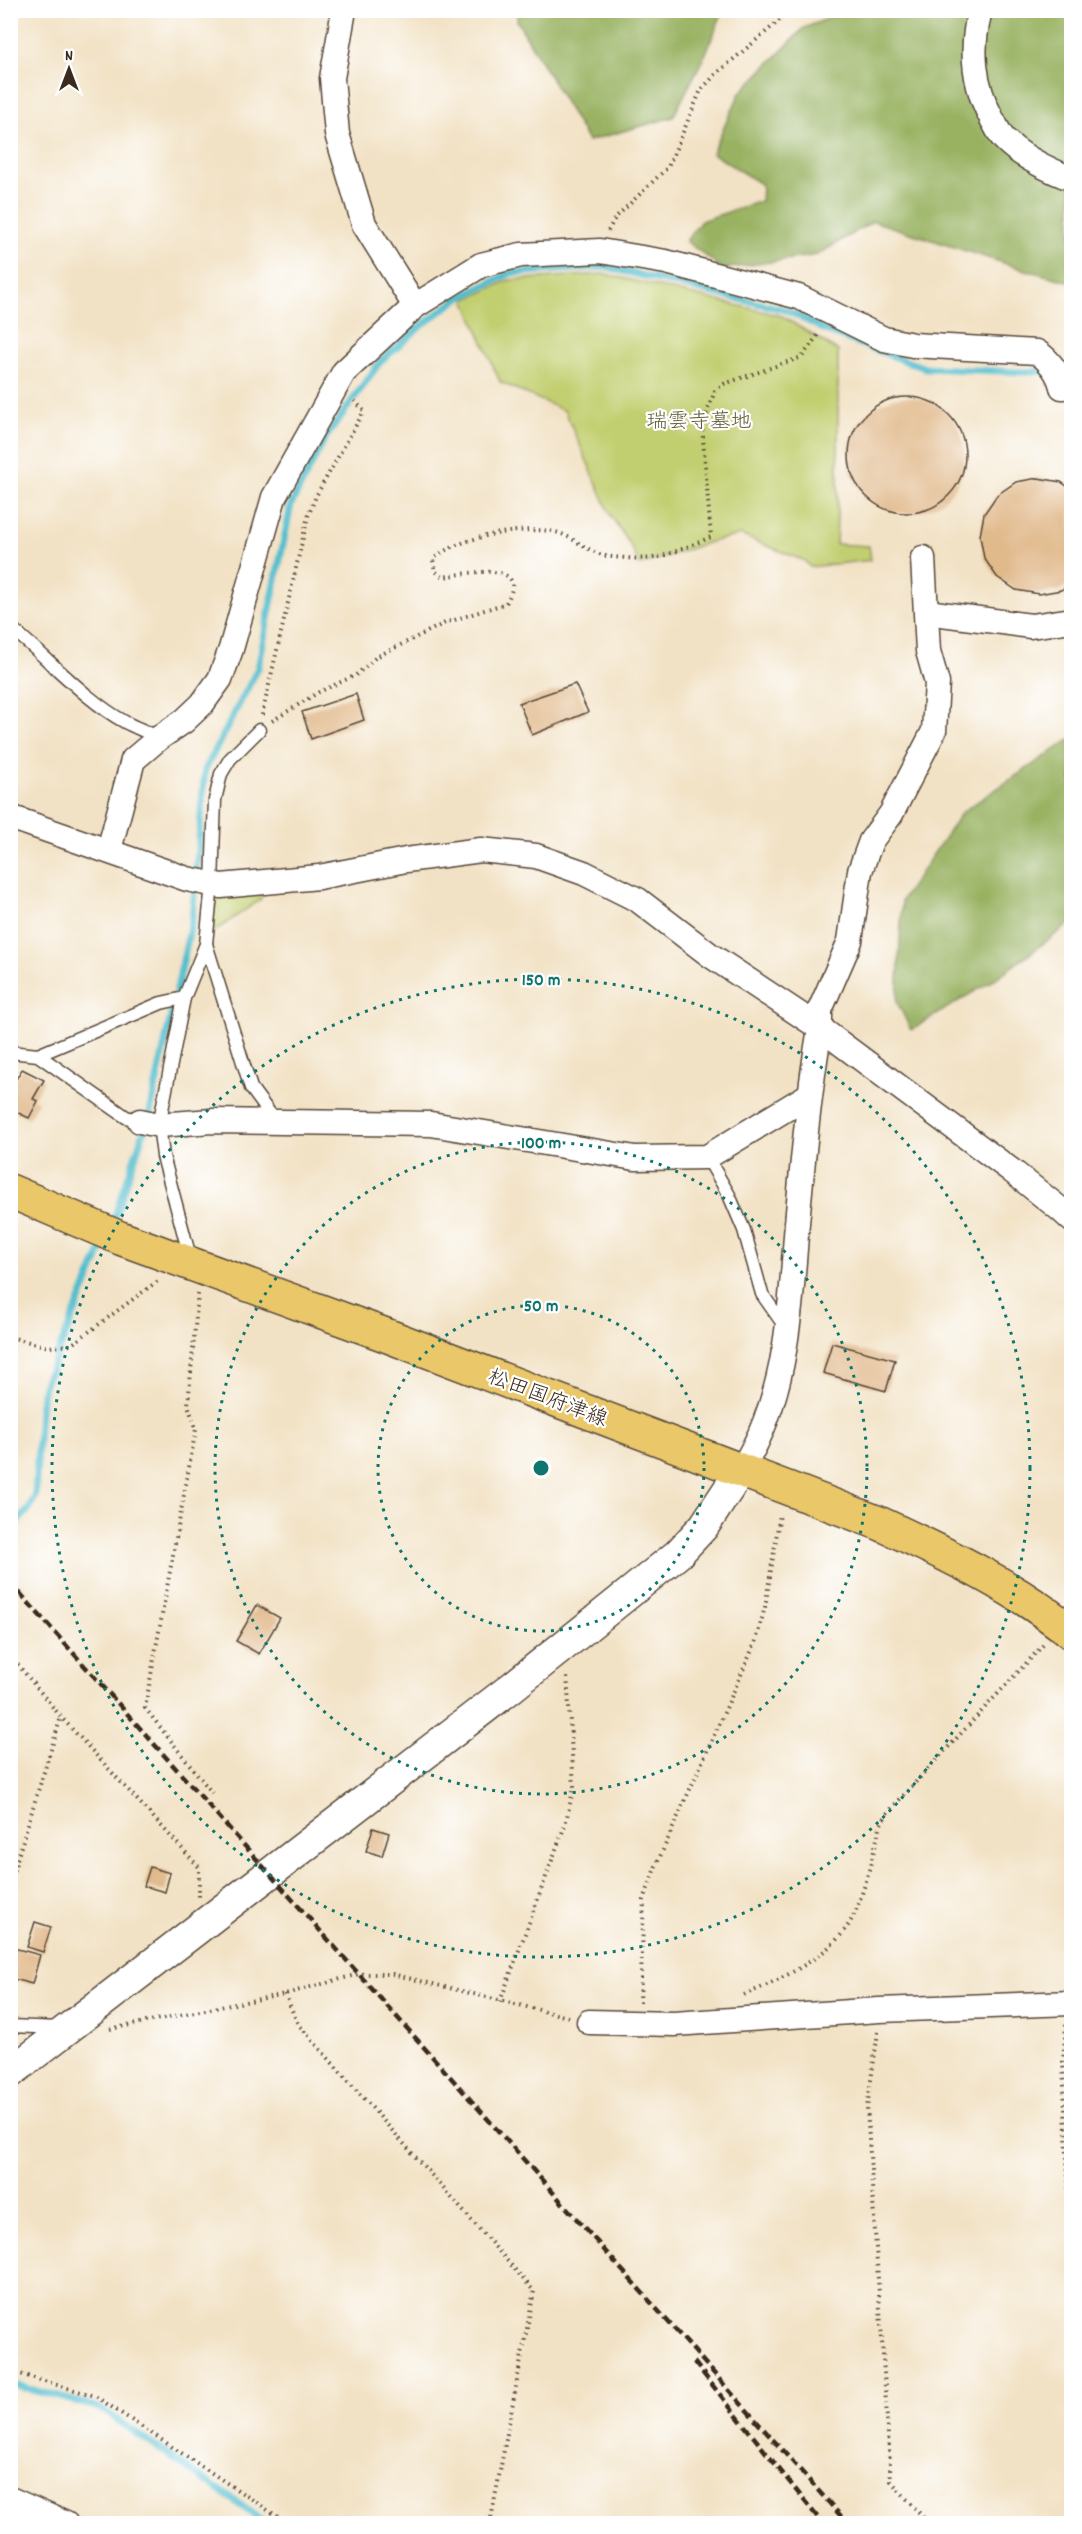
<svg xmlns="http://www.w3.org/2000/svg" width="1082" height="2534" font-family="Dekko,'Klee One',sans-serif">
<style>
.green{fill:#c2cf70;stroke:#7e7c47;stroke-width:1.5}
.forest{fill:#99b262;stroke:#6a6e40;stroke-width:1.5}
.lines{fill:none;stroke-linecap:round;stroke-linejoin:round}
.stream{stroke:#53bece;stroke-width:7}
.building{fill:#e1ba8c}
.service-casing{stroke:#564637;stroke-width:15}
.minor-casing{stroke:#564637;stroke-width:27}
.tertiary-casing{stroke:#564637;stroke-width:33}
.primary-casing{stroke:#564637;stroke-width:36}
.path{stroke:#564637;stroke-width:4;stroke-dasharray:1.5 4.5;stroke-linecap:butt}
.service{stroke:#fff;stroke-width:12}
.minor{stroke:#fff;stroke-width:24}
.tertiary{stroke:#fff;stroke-width:30}
.primary{stroke:#eac769;stroke-width:33}
.rail{stroke:#3b2a1e;stroke-width:4.5;stroke-dasharray:9 4.5;stroke-linecap:butt}
.ring{fill:none;stroke:#0f766e;stroke-width:3;stroke-dasharray:3 6}
.labels{text-anchor:middle;stroke-width:4.5;stroke-linejoin:round;paint-order:stroke}
.park-label{font-size:21px;fill:#645c37;stroke:#fff}
.street-label{font-size:21px;fill:#3b2a1e;stroke:#fff}
.centre{fill:#0f766e;stroke:#fff;stroke-width:3}
.ring-label{font-size:18px;text-anchor:middle;font-weight:bold;fill:#0f766e;stroke:#fff;stroke-width:4.5;stroke-linejoin:round;paint-order:stroke}
</style>
<rect width="100%" height="100%" fill="#fff"/>
<filter id="ink" filterUnits="userSpaceOnUse"><feTurbulence type="fractalNoise" baseFrequency=".0167" numOctaves="2"/><feDisplacementMap in="SourceGraphic" scale="12" xChannelSelector="R" yChannelSelector="G"/><feConvolveMatrix kernelMatrix="1 2 1 2 8 2 1 2 1" color-interpolation-filters="sRGB"/></filter>
<filter id="wash" filterUnits="userSpaceOnUse"><feTurbulence type="fractalNoise" baseFrequency=".008" numOctaves="4" result="noise"/><feDisplacementMap in="SourceGraphic" scale="24" xChannelSelector="R" yChannelSelector="G"/><feGaussianBlur stdDeviation="1.35" result="paint"/><feColorMatrix in="noise" values="0 0 0 0 0 0 0 0 0 0 0 0 0 0 0 0 0 1.4 0 .05"/><feComposite in="paint" operator="in"/></filter>
<g filter="url(#wash)">
<rect width="100%" height="100%" fill="#f2e2c5"/>
<g class="green">
<polygon points="605,274 782,316 838,351 838,486 836,544 869,546 871,560 810,567 805,561 740,535 710,542 640,565 629,543 611,516 565,411 500,382 465,300 509,280"/>
<polygon points="260,889 261,899 209,935 208,894"/>
</g>
<g class="forest">
<polygon points="518,11 518,10 723,11 706,53 673,117 588,141 517,21"/>
<polygon points="847,11 1071,11 1071,282 1022,269 873,221 817,255 723,269 686,241 701,221 761,201 762,185 712,153 740,93 804,28"/>
<polygon points="1071,739 1071,923 995,979 911,1030 897,1002 902,900 962,812"/>
</g>
<g class="lines">
<g class="stream">
<polyline points="149,1117 192,919 205,770 258,668 291,505 324,440 380,362 422,325 459,298 511,273 606,267 786,310 831,333 925,368 1024,372 1048,371"/>
<polyline points="112,1225 145,1128"/>
<polyline points="10,1530 29,1509 35,1497 40,1410 44,1386 105,1241"/>
<polyline points="10,2384 100,2408 268,2524"/>
</g>
</g>
<g id="blocks">
<g class="building">
<circle cx="907" cy="455" r="58"/>
<polygon points="1038,478 1061,482 1071,489 1071,583 1061,590 1039,594 1016,590 997,577 984,558 980,536 984,514 997,495 1016,482"/>
<polygon points="575,684 588,712 532,735 519,703"/>
<polygon points="356,694 364,720 311,739 302,712"/>
<polygon points="22,1069 44,1080 33,1099 38,1101 29,1118 10,1109 10,1090"/>
<polygon points="832,1343 895,1360 886,1391 823,1373"/>
<polygon points="257,1605 280,1618 259,1654 236,1641"/>
<polygon points="373,1828 389,1833 382,1856 366,1851"/>
<polygon points="150,1867 170,1873 165,1892 144,1886"/>
<polygon points="35,1922 51,1927 43,1952 27,1947"/>
<polygon points="10,1947 40,1955 32,1984 10,1978"/>
</g>
</g>
</g>
<g filter="url(#ink)">
<use href="#blocks" fill-opacity="0" stroke="#564637" stroke-width="1.5"/>
<g class="lines">
<defs>
<g id="service">
<path d="M10,627C46,656 86,701 125,722C136,728 148,732 159,738"/>
<polyline points="206,944 251,1088 276,1122"/>
<polyline points="10,1052 38,1055 126,1117 140,1121"/>
<polyline points="38,1055 161,1003 184,998"/>
<polyline points="707,1157 729,1195 744,1230 762,1294 786,1328"/>
<polyline points="191,1261 163,1156 159,1125 184,998 206,944 212,884 215,800 221,774 230,759 259,730"/>
<polyline points="10,2026 60,2028"/>
</g>
<g id="minor">
<polyline points="344,10 332,78 337,134 364,224 415,306"/>
<path d="M980,10C970,49 973,84 992,119C996,125 999,134 1004,139C1021,157 1049,170 1072,179"/>
<polyline points="923,558 928,651 937,683 934,731 891,814 871,841 860,871 850,941 820,1010 820,1028 1012,1171 1061,1210 1072,1220"/>
<polyline points="927,612 1031,626 1072,620"/>
<path d="M10,817L187,879L221,886L319,877L406,860L481,850L536,856L584,873L638,900L710,955L820,1028C809,1093 803,1158 797,1223C790,1308 788,1397 741,1470"/>
<path d="M109,850L133,760L159,738L184,721L202,704L220,679L231,649L274,497L344,372L415,306L481,265L521,255L600,251L666,262L799,297L884,339L913,345L1037,352C1049,360 1059,373 1062,387L1072,386"/>
<polyline points="140,1121 159,1125 212,1121 431,1124 635,1158 707,1157 809,1095"/>
<polyline points="589,2022 674,2024 879,2010 1072,2003"/>
<polyline points="10,2499 66,2524"/>
</g>
<polyline id="tertiary" points="10,2073 511,1688 678,1554 704,1526 741,1470"/>
<path id="primary" d="M10,1191L120,1238L383,1334L879,1523C946,1554 1014,1586 1072,1633"/>
</defs>
<use href="#service" class="service-casing"/>
<use href="#minor" class="minor-casing"/>
<use href="#tertiary" class="tertiary-casing"/>
<use href="#primary" class="primary-casing"/>
<g class="path">
<polyline points="608,231 615,218 668,167 701,90 716,74 779,21 786,10"/>
<polyline points="262,715 308,516 316,496 364,411 354,400"/>
<path d="M272,721L319,692L356,675L376,657L445,623L506,603C533,558 464,574 443,577L435,571L433,560C453,537 531,524 559,533C577,539 593,556 613,557C626,558 646,560 659,557C676,552 694,544 711,537L702,426L715,391L724,384L802,357L820,332"/>
<polyline points="198,1294 188,1405 196,1429 145,1708 212,1793"/>
<polyline points="10,1337 49,1347 71,1345 159,1280"/>
<polyline points="10,1655 61,1717 199,1867 199,1897"/>
<polyline points="10,1882 61,1717"/>
<polyline points="285,1994 298,2024 534,2291 490,2524"/>
<path d="M744,1995C782,1979 839,1953 855,1912C867,1884 873,1853 881,1824L888,1812L1045,1643"/>
<polyline points="500,2002 565,1825 574,1787 567,1674"/>
<polyline points="640,2003 644,1900 655,1868 756,1641 765,1607 780,1514"/>
<polyline points="1066,2025 1063,2062 1072,2270"/>
<polyline points="110,2029 285,1994 359,1974 392,1974 568,2017"/>
<polyline points="878,2032 867,2108 891,2481 929,2524"/>
<polyline points="10,2371 95,2396 289,2524"/>
</g>
<use href="#service" class="service"/>
<use href="#minor" class="minor"/>
<use href="#tertiary" class="tertiary"/>
<use href="#primary" class="primary"/>
<g class="rail">
<polyline points="10,1582 848,2524"/>
<polyline points="694,2362 823,2524"/>
</g>
</g>
</g>
<g class="ring">
<circle cx="541" cy="1468" r="163"/>
<circle cx="541" cy="1468" r="326"/>
<circle cx="541" cy="1468" r="489"/>
</g>
<g class="labels">
<g class="park-label">
<text x="699" y="427">瑞雲寺墓地</text>
</g>
<g class="street-label">
<text transform="translate(548 1397) rotate(21)" y="7">松田国府津線</text>
</g>
</g>
<circle cx="541" cy="1468" r="9" class="centre"/>
<g class="ring-label">
<text x="541" y="985">150 m</text>
<text x="541" y="1148">100 m</text>
<text x="541" y="1311">50 m</text>
</g>
<rect width="1082" height="2534" fill="none" stroke="#fff" stroke-width="36"/>
<g transform="translate(69 69)" stroke="#ffffff" stroke-width="4.5" paint-order="stroke">
<path d="M0-4.5L10 22L0 15L-10 22Z" fill="#3b2a1e"/>
<text y="-9" font-size="16" font-weight="bold" text-anchor="middle" fill="#3b2a1e">N</text>
</g>
</svg>
